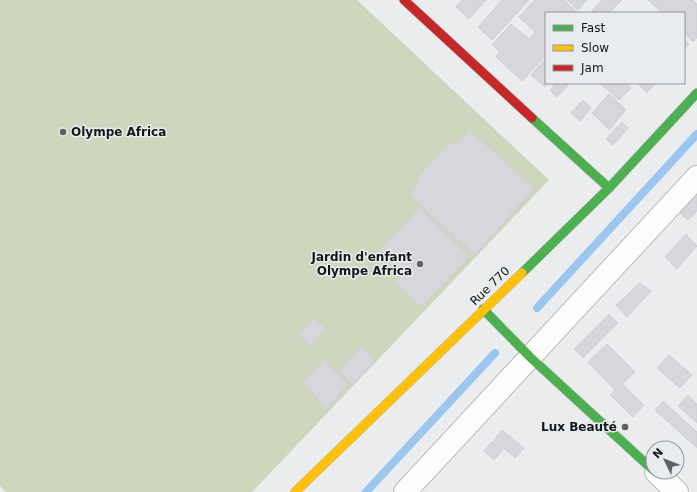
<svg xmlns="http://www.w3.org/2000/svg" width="697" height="492" font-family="'DejaVu Sans',sans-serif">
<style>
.green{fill:#ced7be}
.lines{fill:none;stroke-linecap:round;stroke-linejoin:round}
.stream{stroke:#9bc6ef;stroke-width:8}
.building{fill:#d8d5dd;stroke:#d0d0d1}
.street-casing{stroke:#babbbc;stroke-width:24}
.fast-casing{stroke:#babbbc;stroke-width:10}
.slow-casing{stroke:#babbbc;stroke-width:10}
.jam-casing{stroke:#babbbc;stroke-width:10}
.street{stroke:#fcfcfc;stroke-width:22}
.fast{stroke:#4caf50;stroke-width:9}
.slow{stroke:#ffc107;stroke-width:9}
.jam{stroke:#c62828;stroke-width:9}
.poi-dot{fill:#606162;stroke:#e9ecee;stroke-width:1.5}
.labels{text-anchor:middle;stroke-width:3;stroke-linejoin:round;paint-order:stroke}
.poi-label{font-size:12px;font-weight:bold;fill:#151617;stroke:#e9ecee;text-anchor:end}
.street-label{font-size:12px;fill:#151617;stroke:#e9ecee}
</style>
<rect width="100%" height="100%" fill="#eaeced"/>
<polygon class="green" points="0,0 357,0 549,180 252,492 6,492 0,486"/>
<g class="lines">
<g class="stream">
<polyline points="537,308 697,134"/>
<polyline points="366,492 495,353"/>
</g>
</g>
<g class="building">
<polygon points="462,0 486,0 469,19 456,7"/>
<polygon points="502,0 529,0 492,40 478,27"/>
<polygon points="535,0 564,0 578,13 546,13 546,55 522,81 496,57 500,52 492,45 511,24 529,39 535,32 519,17"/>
<polygon points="567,0 587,0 578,10"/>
<polygon points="602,0 622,0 609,13 590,13"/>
<polygon points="648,0 692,0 697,4 697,37 693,42 684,33 684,13 662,13"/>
<polygon points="684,39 689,44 684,50"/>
<polygon points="546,58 546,83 549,83 545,87 531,75"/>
<polygon points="556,83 570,83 557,97 550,90"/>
<polygon points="600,83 625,83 631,88 619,100"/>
<polygon points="637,83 656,83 647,93"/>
<polygon points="609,94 626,110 609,130 592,113"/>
<polygon points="583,100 591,108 580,121 571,113"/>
<polygon points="622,122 628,128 613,145 606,139"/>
<polygon points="469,130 534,188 475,255 409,195 420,182 416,179 451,141 456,145"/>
<polygon points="697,193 697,211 688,220 678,211"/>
<polygon points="419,208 469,256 421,307 394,282 404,272 380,250"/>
<polygon points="686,234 697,246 677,269 665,257"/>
<polygon points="640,283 651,291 627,317 616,305"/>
<polygon points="609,314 618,323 583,358 574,349"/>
<polygon points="313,319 326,328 311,346 299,335"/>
<polygon points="607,344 635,372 615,390 588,362"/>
<polygon points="361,347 375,360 353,385 339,371"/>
<polygon points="669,355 692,375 680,388 657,368"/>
<polygon points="324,360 348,384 326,409 303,382"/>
<polygon points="621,383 644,405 633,417 610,395"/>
<polygon points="688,395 697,404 697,423 678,406"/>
<polygon points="663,401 697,432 697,448 655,410"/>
<polygon points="502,430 524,448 515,458 494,440"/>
<polygon points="493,441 503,450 494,460 484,451"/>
</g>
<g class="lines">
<defs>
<g id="street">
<polyline points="656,472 677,492"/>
<polyline points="405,492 697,177"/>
</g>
<g id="fast">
<polyline points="532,118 609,188"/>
<polyline points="522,273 609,188 697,93"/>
<polyline points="483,309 530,357 653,470"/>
</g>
<polyline id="slow" points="295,492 522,273"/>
<polyline id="jam" points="404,0 532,118"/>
</defs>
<use href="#street" class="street-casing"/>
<use href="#fast" class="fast-casing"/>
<use href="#slow" class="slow-casing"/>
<use href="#jam" class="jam-casing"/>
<use href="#street" class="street"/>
<use href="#fast" class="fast"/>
<use href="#slow" class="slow"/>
<use href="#jam" class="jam"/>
</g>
<g class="poi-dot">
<circle cx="63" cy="132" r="4"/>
<circle cx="420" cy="264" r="4"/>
<circle cx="625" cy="427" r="4"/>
</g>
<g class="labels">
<g class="poi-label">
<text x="71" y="136" text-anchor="start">Olympe Africa</text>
<text x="412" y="261">Jardin d'enfant<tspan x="412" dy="14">Olympe Africa</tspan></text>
<text x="617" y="431">Lux Beauté</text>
</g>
<g class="street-label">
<text transform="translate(490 286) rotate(-44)" y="4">Rue 770</text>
</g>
</g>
<rect x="545" y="12" width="140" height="72" fill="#e9ecee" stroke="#949698"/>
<rect x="553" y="25" width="20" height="6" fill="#4caf50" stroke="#949698"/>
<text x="581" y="32" font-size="12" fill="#151617">Fast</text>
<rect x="553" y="45" width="20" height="6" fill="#ffc107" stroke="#949698"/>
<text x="581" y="52" font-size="12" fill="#151617">Slow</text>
<rect x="553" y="65" width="20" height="6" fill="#c62828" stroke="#949698"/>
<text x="581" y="72" font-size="12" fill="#151617">Jam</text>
<g transform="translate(665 460) rotate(313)"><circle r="19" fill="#e9ecee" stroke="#949698"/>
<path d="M0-3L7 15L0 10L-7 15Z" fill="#606162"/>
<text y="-6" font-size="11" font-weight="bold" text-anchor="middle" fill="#151617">N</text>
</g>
</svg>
